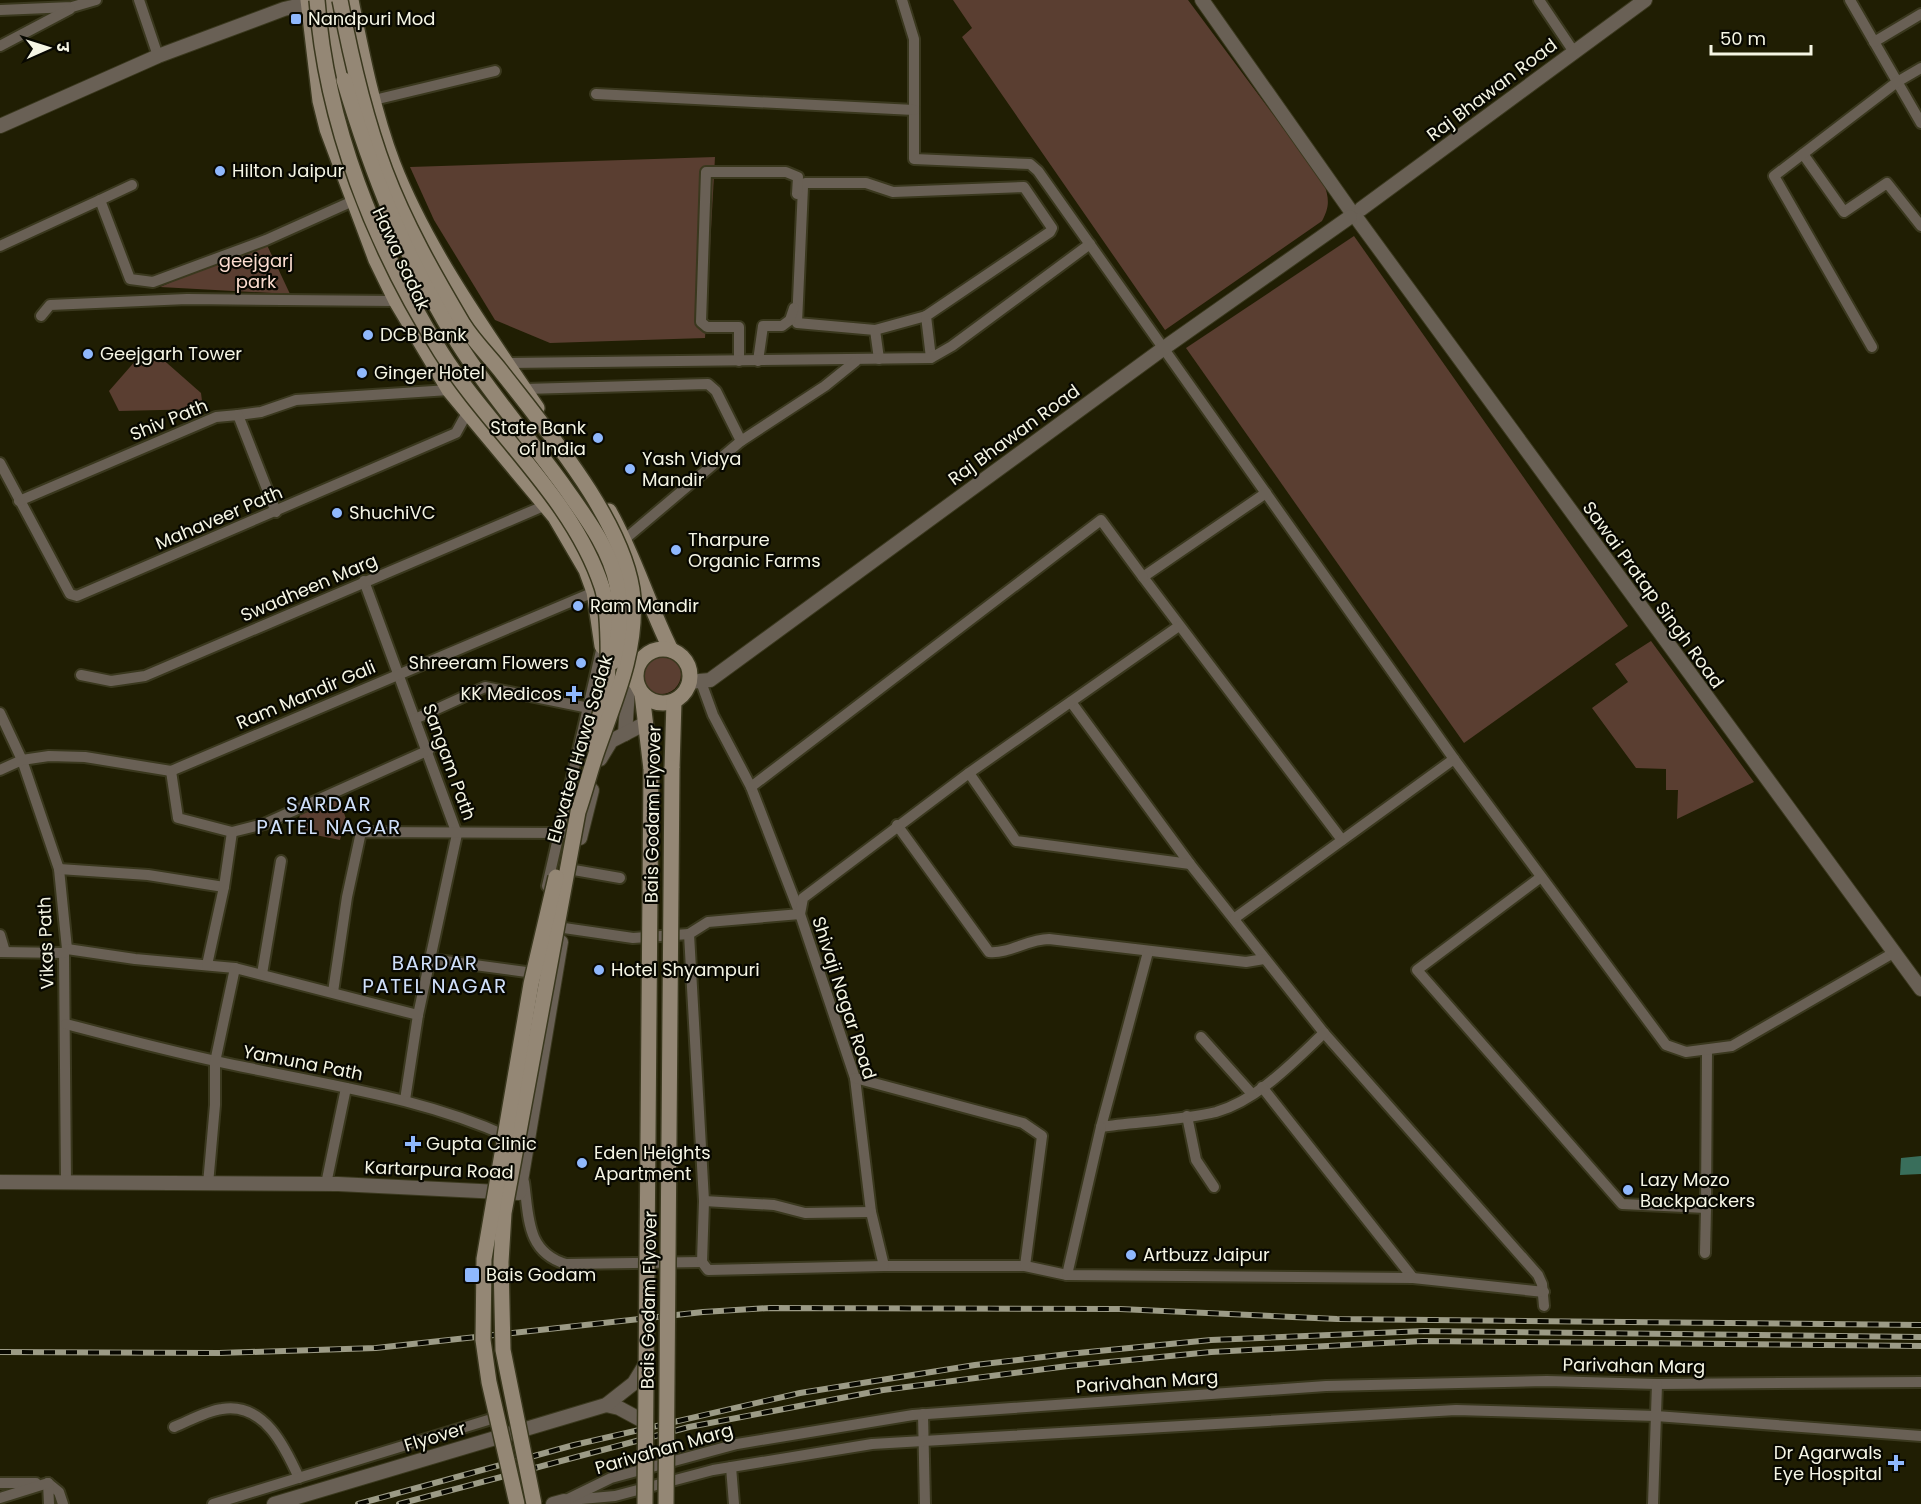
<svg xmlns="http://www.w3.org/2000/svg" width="1921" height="1504" font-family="Poppins,'Noto Sans Devanagari',sans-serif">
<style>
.green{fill:#5a3e31}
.water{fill:#396e5b}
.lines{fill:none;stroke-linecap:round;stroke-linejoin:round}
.minor-casing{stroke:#3a381e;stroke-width:14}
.tertiary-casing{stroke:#3a381e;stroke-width:16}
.secondary-casing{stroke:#3a381e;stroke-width:18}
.minor{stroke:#696055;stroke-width:10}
.tertiary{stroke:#696055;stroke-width:14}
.secondary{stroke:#948775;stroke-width:15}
.rail-casing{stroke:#9c9b86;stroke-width:6}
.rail{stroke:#080801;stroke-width:4;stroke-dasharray:11;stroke-linecap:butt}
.secondary-bridge-casing{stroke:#3a381e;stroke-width:18;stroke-linecap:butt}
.secondary-bridge{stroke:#948775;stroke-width:15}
.poi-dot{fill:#8fb8fd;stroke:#080801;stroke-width:2}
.labels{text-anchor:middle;stroke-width:4.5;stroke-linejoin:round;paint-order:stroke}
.poi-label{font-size:18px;fill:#f5f5e4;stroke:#080801;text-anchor:start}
.street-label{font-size:18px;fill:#f5f5e4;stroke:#080801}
.park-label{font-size:18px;fill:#fbdccf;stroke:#080801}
.neighbourhood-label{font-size:20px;letter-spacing:1.5px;fill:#d0e0fa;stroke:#080801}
</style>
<rect width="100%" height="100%" fill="#201e03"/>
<g class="green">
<path d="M953,0H1188L1324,183C1329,199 1330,206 1322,221L1165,330L962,37L972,28Z"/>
<polygon points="715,157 705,338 550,343 495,320 434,220 410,167"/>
<polygon points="1354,236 1628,626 1464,743 1186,348"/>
<polygon points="267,245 290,294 160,287 210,265"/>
<polygon points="159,356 201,393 203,409 119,411 109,391 137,359"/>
<polygon points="1651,641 1754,782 1677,819 1678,790 1666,790 1666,769 1636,768 1592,708 1628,682 1615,664"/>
<circle cx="661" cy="674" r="20"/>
<polygon points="339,798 346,819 340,840 296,831 300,815"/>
</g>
<polygon class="water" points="1921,1156 1921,1174 1900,1175 1901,1158"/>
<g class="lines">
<defs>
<g id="minor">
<polyline points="139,0 158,56"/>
<polyline points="902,0 914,39 914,159 1030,164 1038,171 1454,759"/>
<polyline points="1539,0 1574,52"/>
<polyline points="1850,0 1921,123"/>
<polyline points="0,10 72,7 96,0"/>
<polyline points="1874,42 1921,14"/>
<polyline points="0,46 70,9"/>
<polyline points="596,94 914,110"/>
<polyline points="374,100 495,71"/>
<polyline points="1803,154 1844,212 1887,183 1921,226"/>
<polyline points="100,200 132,185"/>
<polyline points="0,246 100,200 130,279 153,282 266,240 353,201"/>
<polyline points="41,316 50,305 187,299 396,301"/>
<polyline points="875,330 926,316"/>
<polyline points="1872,347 1774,176 1897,82 1921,68"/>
<polyline points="879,359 875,330 797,323 803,187 805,183 866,183 893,192 1024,187 1052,228 1050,232 926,316 931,358"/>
<polyline points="739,361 739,327 707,327 701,322 706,172 786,172 798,177 797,194"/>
<polyline points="758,361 763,326 782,326 790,320 794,308"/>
<polyline points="507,363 931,358 952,346 1090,244"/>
<polyline points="524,389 708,384 716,391 741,441"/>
<polyline points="238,415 261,412 296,400 449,390"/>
<polyline points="0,463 70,594 77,596 456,433 467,413"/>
<polyline points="1266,493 1143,577 1342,840"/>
<polyline points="19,501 216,417 238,415 276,512"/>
<polyline points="625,539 741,441 825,386 856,361"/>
<polyline points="364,581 457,834 418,1015 405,1100"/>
<polyline points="81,675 111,681 145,676 546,505"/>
<polyline points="701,682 713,715 751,787 800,914 855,1078 871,1212 884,1266 1025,1266 1067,1275"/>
<polyline points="1071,702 1190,864 1324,1033 1538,1275 1542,1284 1544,1306"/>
<polyline points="0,713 22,760 59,869 67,949 64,953 66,1183"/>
<polyline points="415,719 485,687 589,708 592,713"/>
<polyline points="0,770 22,760 49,756 85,757 171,771 594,592"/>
<polyline points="171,771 178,818 232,832 264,824 429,750"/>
<polyline points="969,773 1016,841 1190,864"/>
<polyline points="751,787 1101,520 1143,577"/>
<path d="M897,825L989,952C1009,954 1028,939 1049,939L1246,962L1264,959"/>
<polyline points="59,869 148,875 224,887"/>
<polyline points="574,870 620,878"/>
<polyline points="1541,877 1417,970 1622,1204 1706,1208 1707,1051"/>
<polyline points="547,886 602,646"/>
<polyline points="1235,918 1454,759 1666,1045 1686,1052 1732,1046 1895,952"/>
<polyline points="564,928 633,938 689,934"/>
<polyline points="0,935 5,952"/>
<polyline points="67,949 135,959 235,968"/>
<polyline points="0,952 64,953"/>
<path d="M1148,952L1101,1127C1136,1122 1184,1120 1216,1112C1258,1100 1293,1062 1324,1033"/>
<polyline points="430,959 541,974"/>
<polyline points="207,965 224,887 232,832"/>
<polyline points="262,974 281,861"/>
<polyline points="333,992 347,897 361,832 564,833"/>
<path d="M66,1024C127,1040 187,1056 249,1068C339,1087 425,1099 509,1137"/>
<polyline points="1201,1037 1252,1094"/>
<polyline points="855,1078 1023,1123 1042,1136 1025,1266"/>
<polyline points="1262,1087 1413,1278"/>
<polyline points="1187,1116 1196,1160 1214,1187"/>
<polyline points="1101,1127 1067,1275 1413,1278 1544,1292"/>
<path d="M524,1182C529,1217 526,1252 566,1264L702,1262"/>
<polyline points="208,1184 215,1105 215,1062 235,968 418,1015"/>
<polyline points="326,1184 346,1088"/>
<polyline points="704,1201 774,1205 805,1213 871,1212"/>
<polyline points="1705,1253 1706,1208"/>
<polyline points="884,1266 708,1270 702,1262 704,1201 689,934 708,922 800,914 803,898 969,773 1179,626"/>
<polyline points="923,1414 925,1504"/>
<path d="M174,1427C189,1421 206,1411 222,1409C264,1402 285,1447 299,1478"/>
<polyline points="731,1467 734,1504"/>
<polyline points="0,1483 36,1483"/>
<polyline points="48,1483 59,1492 63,1504"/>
<polyline points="48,1483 49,1504"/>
<polyline points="0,1498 48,1483"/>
<polyline points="570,1500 615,1496 713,1470 872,1444 1456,1410 1656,1416 1921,1436"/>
<polyline points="564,1501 611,1478 737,1444 913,1415 1326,1386 1547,1381 1657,1384 1921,1382"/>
<polyline points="213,1504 498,1417"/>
<polyline points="1653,1504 1657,1384"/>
</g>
<g id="tertiary">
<polyline points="1202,0 1350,210"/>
<polyline points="0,126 158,56 284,9 319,1"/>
<polyline points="1361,209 1645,0"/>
<polyline points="1358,220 1921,989"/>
<polyline points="689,682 710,680 1164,348 1350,217"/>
<polyline points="625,734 629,676"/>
<polyline points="600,759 611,741 646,723"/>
<polyline points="580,838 592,790"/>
<polyline points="0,1182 338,1184 519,1193 561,942"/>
<polyline points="606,1405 619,1408 645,1422"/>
<polyline points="274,1504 606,1405 634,1383 645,1365"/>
<polyline points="553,1504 564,1501"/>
</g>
<g id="secondary">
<polyline points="308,0 320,101 327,129 376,260 396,301 449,390 555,517 586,570 594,592 602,646 637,684"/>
<polyline points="330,0 344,80"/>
<path d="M351,0C362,55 373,111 393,164C426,249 486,333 537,408"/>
<path d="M609,511C634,555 648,604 671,650"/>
<circle cx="663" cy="676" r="27"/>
<polyline points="642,694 651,769"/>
<polyline points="672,768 674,701"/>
</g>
</defs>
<use href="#minor" class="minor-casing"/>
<use href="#tertiary" class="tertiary-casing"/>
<use href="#secondary" class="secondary-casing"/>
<use href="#minor" class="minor"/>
<use href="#tertiary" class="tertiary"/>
<use href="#secondary" class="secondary"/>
<defs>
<g id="rail">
<polyline points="0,1352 219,1353 376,1348 703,1312 770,1308 1120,1309 1337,1319 1921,1325"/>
<polyline points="358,1504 574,1445 800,1393 975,1365 1068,1354 1211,1340 1424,1331 1921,1337"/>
<polyline points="399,1504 689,1427 883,1390 1068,1366 1211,1352 1423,1341 1921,1346"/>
</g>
</defs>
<use href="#rail" class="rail-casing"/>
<use href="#rail" class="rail"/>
<defs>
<g id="secondary-bridge">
<path d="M317,0C326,124 375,247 441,352C490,430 573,498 602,587C609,609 610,673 605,696C602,712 595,728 591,743"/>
<path d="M340,0C351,58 364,115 385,171C405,224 434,275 463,324C473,340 488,355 500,370C545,428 627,524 633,598C637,652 614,702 597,751C590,771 585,792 578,812L504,1213L501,1262L503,1350L534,1504"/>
<path d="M344,80C372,175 405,258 458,343C490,394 531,440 566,489C587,519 610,549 617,585C622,612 619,636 613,662"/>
<polyline points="517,1504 489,1382 483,1340 484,1259 531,984 556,877"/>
<polyline points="645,1504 651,769"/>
<polyline points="666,1504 672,768"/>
</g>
</defs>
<use href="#secondary-bridge" class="secondary-bridge-casing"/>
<use href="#secondary-bridge" class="secondary-bridge"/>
</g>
<g class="poi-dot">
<rect x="290" y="13" width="12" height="12" rx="3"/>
<circle cx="220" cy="171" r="6"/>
<circle cx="368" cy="335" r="6"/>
<circle cx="88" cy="354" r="6"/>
<circle cx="362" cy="373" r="6"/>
<circle cx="598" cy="438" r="6"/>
<circle cx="630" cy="469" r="6"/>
<circle cx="337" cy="513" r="6"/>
<circle cx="676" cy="550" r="6"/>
<circle cx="578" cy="606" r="6"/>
<circle cx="581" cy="663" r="6"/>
<path d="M571 685h6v6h6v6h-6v6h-6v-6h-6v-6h6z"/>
<circle cx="599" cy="970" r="6"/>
<path d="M410 1135h6v6h6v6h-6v6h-6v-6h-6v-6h6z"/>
<circle cx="582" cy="1163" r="6"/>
<circle cx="1628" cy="1190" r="6"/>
<circle cx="1131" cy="1255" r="6"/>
<rect x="464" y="1267" width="16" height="16" rx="3"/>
<path d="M1893 1454h6v6h6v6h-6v6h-6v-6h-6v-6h6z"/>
</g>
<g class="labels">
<g class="poi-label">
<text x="308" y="25">Nandpuri Mod</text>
<text x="232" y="177">Hilton Jaipur</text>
<text x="380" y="341">DCB Bank</text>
<text x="100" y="360">Geejgarh Tower</text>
<text x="374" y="379">Ginger Hotel</text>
<text x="586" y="434" text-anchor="end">State Bank<tspan x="586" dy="21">of India</tspan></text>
<text x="642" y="465">Yash Vidya<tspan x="642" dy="21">Mandir</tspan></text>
<text x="349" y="519">ShuchiVC</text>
<text x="688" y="546">Tharpure<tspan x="688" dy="21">Organic Farms</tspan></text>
<text x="590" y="612">Ram Mandir</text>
<text x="569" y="669" text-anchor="end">Shreeram Flowers</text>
<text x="562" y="700" text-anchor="end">KK Medicos</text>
<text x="611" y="976">Hotel Shyampuri</text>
<text x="426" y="1150">Gupta Clinic</text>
<text x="594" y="1159">Eden Heights<tspan x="594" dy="21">Apartment</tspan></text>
<text x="1640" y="1186">Lazy Mozo<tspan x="1640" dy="21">Backpackers</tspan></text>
<text x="1143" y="1261">Artbuzz Jaipur</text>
<text x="486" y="1281">Bais Godam</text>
<text x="1882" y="1459" text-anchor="end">Dr Agarwals<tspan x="1882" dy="21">Eye Hospital</tspan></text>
</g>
<g class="street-label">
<text transform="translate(1492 90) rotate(-37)" y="6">Raj Bhawan Road</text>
<text transform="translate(401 259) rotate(65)" y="6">Hawa sadak</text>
<text transform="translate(169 420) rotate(-22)" y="6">Shiv Path</text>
<text transform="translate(1014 435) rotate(-36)" y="6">Raj Bhawan Road</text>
<text transform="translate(219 518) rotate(-23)" y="6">Mahaveer Path</text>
<text transform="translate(309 588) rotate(-23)" y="6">Swadheen Marg</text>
<text transform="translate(1653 595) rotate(54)" y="6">Sawai Pratap Singh Road</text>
<text transform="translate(306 695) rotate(-23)" y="6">Ram Mandir Gali</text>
<text transform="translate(580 749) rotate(-74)" y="6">Elevated Hawa Sadak</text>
<text transform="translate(449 762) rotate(70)" y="6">Sangam Path</text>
<text transform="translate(653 814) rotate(-89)" y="6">Bais Godam Flyover</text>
<text transform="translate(46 943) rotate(-92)" y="6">Vikas Path</text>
<text transform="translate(844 998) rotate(72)" y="6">Shivaji Nagar Road</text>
<text transform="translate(303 1063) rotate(11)" y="6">Yamuna Path</text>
<text transform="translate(439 1170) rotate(2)" y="6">Kartarpura Road</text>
<text transform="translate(649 1300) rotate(-89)" y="6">Bais Godam Flyover</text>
<text transform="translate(1634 1366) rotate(1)" y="6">Parivahan Marg</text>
<text transform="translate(1147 1382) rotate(-4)" y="6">Parivahan Marg</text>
<text transform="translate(435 1437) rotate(-17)" y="6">Flyover</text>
<text transform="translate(664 1449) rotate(-16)" y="6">Parivahan Marg</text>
</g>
<g class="park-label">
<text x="256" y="267">geejgarj<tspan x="256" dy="21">park</tspan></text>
</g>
<g class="neighbourhood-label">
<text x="329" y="811">SARDAR<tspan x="329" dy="23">PATEL NAGAR</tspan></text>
<text x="435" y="970">BARDAR<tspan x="435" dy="23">PATEL NAGAR</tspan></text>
</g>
</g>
<g transform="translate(48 48) rotate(87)" stroke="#080801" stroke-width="4.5" paint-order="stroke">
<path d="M0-4.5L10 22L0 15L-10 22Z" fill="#f5f5e4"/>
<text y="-9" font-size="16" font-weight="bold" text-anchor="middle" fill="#f5f5e4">उ</text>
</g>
<path d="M1711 45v9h100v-9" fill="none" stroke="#f5f5e4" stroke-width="3"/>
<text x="1720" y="45" font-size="18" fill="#f5f5e4" stroke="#080801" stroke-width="4.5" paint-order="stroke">50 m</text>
</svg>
